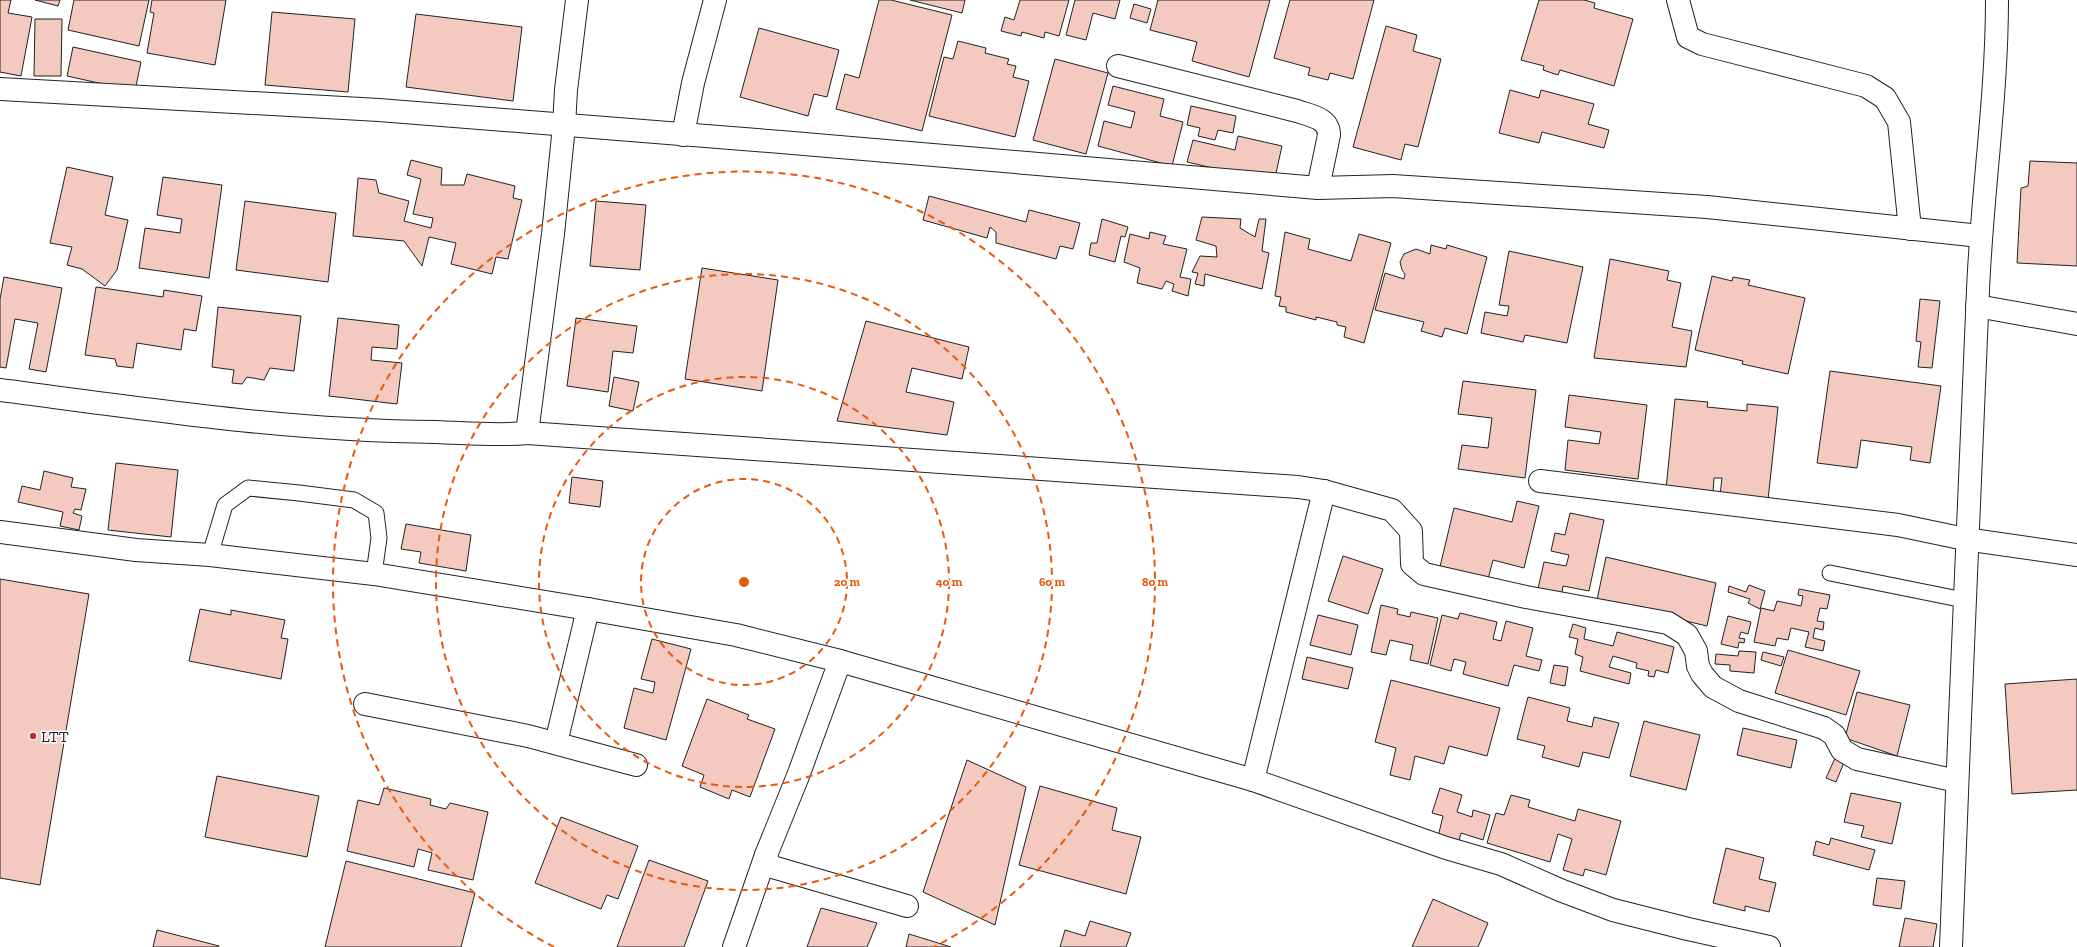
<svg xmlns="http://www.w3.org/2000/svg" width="2077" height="947" font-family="'Zilla Slab',serif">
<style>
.building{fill:#f3c9c0;stroke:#222}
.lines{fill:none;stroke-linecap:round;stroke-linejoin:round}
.service-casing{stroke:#222;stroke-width:17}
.minor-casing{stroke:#222;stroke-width:24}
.service{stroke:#fff;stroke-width:15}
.minor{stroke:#fff;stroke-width:22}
.ring{fill:none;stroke:#e8590c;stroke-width:2;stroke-dasharray:7 5}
.poi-dot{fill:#c62828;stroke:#fff;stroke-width:1.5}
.labels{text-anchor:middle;stroke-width:3;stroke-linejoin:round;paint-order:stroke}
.poi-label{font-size:16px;fill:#222;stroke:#fff;text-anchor:start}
.centre{fill:#e8590c;stroke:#fff;stroke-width:2}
.ring-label{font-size:12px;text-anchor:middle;font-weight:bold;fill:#e8590c;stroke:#fff;stroke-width:3;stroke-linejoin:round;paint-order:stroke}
</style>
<rect width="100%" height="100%" fill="#fff"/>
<g class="building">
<polygon points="0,0 11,0 8,13 32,17 21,76 0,72"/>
<polygon points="35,0 60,0 58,6"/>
<polygon points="74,0 149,0 139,46 68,30"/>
<polygon points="152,0 226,0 215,65 147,53 154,13 150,12"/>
<polygon points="879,0 891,0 952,15 922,131 836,109 845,74 859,78"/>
<polygon points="910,0 965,0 962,13"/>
<polygon points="1020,0 1069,0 1059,36 1045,32 1044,38 1022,32 1021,36 1001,31 1005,17 1014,20"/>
<polygon points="1075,0 1120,0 1115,19 1093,13 1086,40 1066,35"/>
<polygon points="1158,0 1270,0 1249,77 1192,61 1197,42 1150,30"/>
<polygon points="1290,0 1374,0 1353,79 1330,73 1328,80 1308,75 1310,68 1274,58"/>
<polygon points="1539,0 1584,0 1595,3 1594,8 1633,19 1614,86 1560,70 1558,75 1543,70 1544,66 1521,60"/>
<polygon points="1134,4 1151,9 1147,23 1130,18"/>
<polygon points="272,12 355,19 348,92 265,85"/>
<polygon points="416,14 522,27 513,101 406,87"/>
<polygon points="35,19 62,19 61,76 34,76"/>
<polygon points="1386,26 1417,35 1413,51 1441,59 1418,147 1405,144 1401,160 1353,147"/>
<polygon points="759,28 839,50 827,97 814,94 808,116 740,97"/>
<polygon points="958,41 986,48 985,53 1009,59 1007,64 1016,66 1013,77 1029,81 1015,137 929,116 944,57 953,59"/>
<polygon points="73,47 141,62 135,91 67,76"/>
<polygon points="1055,59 1108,73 1086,154 1033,140"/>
<polygon points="1113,86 1164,99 1160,116 1183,122 1172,166 1098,146 1104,121 1131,128 1135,112 1108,105"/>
<polygon points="1510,90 1539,98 1541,90 1594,104 1588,124 1609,130 1604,148 1542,132 1539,143 1499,133"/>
<polygon points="1191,106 1236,116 1233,133 1218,130 1215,140 1198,136 1200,128 1187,125"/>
<polygon points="1238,136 1282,146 1274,182 1187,162 1193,140 1235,150"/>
<polygon points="411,160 442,168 441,185 464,185 467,174 515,186 513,198 522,200 508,259 496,257 492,274 451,264 456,243 429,237 422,266 404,241 353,236 358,178 376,180 379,193 409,201 404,221 431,228 433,218 413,214 421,179 407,175"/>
<polygon points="2030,161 2077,163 2077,266 2017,263 2021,188 2028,186"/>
<polygon points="67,167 113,177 105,215 128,220 117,270 105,286 82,269 67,265 72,247 50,243"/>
<polygon points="163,177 222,185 209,278 139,268 145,228 180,233 182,219 157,215"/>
<polygon points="929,196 1026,222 1029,210 1080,223 1073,249 1060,246 1056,259 996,243 996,232 990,227 987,238 923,220"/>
<polygon points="245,201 336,213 328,282 236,270"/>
<polygon points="596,201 646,205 640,270 590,266"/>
<polygon points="1202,217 1241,219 1240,228 1255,237 1259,219 1266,219 1262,251 1269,253 1262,289 1205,274 1204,286 1195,284 1198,273 1192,272 1200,256 1217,257 1216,246 1196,240"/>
<polygon points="1102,219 1128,227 1125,237 1121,236 1115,262 1089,255 1091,243 1097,243"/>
<polygon points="1150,232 1166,236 1163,244 1187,249 1180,277 1191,279 1188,296 1172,291 1174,284 1166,281 1162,289 1137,283 1140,268 1124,262 1130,234 1149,239"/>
<polygon points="1285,232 1310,239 1308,249 1351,261 1359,234 1391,243 1364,343 1344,337 1346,327 1337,325 1337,322 1316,317 1316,320 1286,312 1286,307 1279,306 1281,297 1275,296"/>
<polygon points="1431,245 1446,249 1447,245 1487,257 1467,334 1445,328 1442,337 1421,331 1424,322 1375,310 1385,273 1404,279 1405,274 1402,270 1400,262 1404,254 1416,249 1430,254"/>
<polygon points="1509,251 1583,267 1567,343 1525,335 1523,342 1481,333 1485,312 1507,316 1509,306 1499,305"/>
<polygon points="1610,259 1669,271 1667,280 1681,283 1672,327 1692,331 1686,367 1594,358"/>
<polygon points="702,268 778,280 762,391 685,379"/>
<polygon points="1712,276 1732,281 1733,277 1750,280 1748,285 1805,298 1788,374 1742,364 1743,361 1695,350"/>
<polygon points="4,277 62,288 46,372 29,369 38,323 15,319 6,368 0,367 0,299"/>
<polygon points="96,287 163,297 164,290 202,296 196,331 184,329 181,350 137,343 133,368 117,366 115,359 85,355"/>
<polygon points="1920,299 1940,301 1932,368 1918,367 1921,342 1916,341"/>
<polygon points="218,307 301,316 294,371 270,368 264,380 247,377 242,384 232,383 234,370 212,367"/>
<polygon points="338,318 399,325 397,349 372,347 371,360 402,363 397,404 329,396"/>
<polygon points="576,318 637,326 633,353 613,351 608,392 567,386"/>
<polygon points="866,321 969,347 962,379 912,368 906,392 954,402 947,435 837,421"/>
<polygon points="1830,371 1941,386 1930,463 1910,460 1912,447 1861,440 1857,468 1817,463"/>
<polygon points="614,377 639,382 633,411 609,406"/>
<polygon points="1463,381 1536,390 1525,478 1458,469 1462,445 1488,448 1492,418 1458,414"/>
<polygon points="1569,395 1647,405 1638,479 1565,470 1568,440 1599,444 1601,432 1565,427"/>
<polygon points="1675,399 1708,402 1707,407 1747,411 1747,404 1778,407 1768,500 1720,495 1722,478 1714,478 1713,493 1666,489"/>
<polygon points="116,463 178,470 171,537 108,530"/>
<polygon points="44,471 73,478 71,487 86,489 81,510 75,509 73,513 82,516 79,530 60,526 63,512 18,502 22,486 40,490"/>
<polygon points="572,477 603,481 600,507 569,503"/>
<polygon points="1517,501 1539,506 1524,568 1493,560 1487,583 1439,571 1454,508 1512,522"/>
<polygon points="1570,513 1604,520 1589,591 1563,586 1561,598 1537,593 1544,562 1566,566 1569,555 1551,551 1555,533 1565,535"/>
<polygon points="406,524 471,535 466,571 419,563 421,552 401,549"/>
<polygon points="1343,556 1383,569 1368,614 1328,601"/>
<polygon points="1606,557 1716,583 1707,626 1597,600"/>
<polygon points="0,579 89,594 40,885 0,878"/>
<polygon points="1749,585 1765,591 1760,609 1748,603 1750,599 1728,592 1729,586 1746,592"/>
<polygon points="1799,589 1830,595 1827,609 1820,608 1817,621 1824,622 1823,630 1815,628 1813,638 1825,641 1823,651 1805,647 1809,632 1791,628 1788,640 1777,638 1775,646 1754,642 1761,608 1774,611 1777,601 1801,606 1803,596 1798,595"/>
<polygon points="1381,605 1398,609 1397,614 1410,617 1411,612 1438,618 1428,664 1410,660 1413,645 1390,640 1386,655 1371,652"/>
<polygon points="200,609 231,615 231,610 285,620 281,638 288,639 281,679 189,661"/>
<polygon points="1460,613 1497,622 1493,639 1501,641 1506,621 1533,628 1526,656 1542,660 1539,671 1514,665 1508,686 1463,674 1466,662 1454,659 1451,671 1430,665 1442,615 1458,619"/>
<polygon points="1318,615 1358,625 1351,655 1310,645"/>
<polygon points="1728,616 1751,622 1748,634 1741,632 1739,638 1745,639 1744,643 1739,642 1738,648 1721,644"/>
<polygon points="1573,624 1586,628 1584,639 1613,646 1617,632 1674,647 1668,673 1656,670 1654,677 1648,676 1649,671 1636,668 1637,663 1613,656 1609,667 1631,673 1629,684 1580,671 1583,657 1575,654 1578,639 1569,637"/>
<polygon points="652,639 691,649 666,740 624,728 634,688 653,693 655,682 641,679"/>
<polygon points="1788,650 1860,671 1846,715 1775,693"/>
<polygon points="1739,651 1756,652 1754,673 1730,671 1730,665 1715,664 1716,654 1738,656"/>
<polygon points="1763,652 1784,657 1781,666 1761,660"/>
<polygon points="1307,657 1353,668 1348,689 1302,679"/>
<polygon points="1554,665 1568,667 1565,686 1550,683"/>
<polygon points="2077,679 2077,790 2012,794 2005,684"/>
<polygon points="1391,680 1500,708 1487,756 1449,746 1444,764 1415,756 1410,780 1390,775 1396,748 1375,742"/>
<polygon points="1857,692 1910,705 1897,756 1845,738"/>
<polygon points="1528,697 1570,708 1567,721 1592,727 1594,717 1619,723 1609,758 1583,752 1579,767 1542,757 1545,746 1517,739"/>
<polygon points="707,699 749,715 747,719 775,729 750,797 732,790 729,799 700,787 704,775 682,766"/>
<polygon points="1644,721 1700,735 1686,790 1630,776"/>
<polygon points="1743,728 1797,740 1791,768 1737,755"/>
<polygon points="1836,756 1845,760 1836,782 1826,778"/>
<polygon points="967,760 1026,787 995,925 923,892"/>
<polygon points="217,776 319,796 307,857 205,837"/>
<polygon points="1040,786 1117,808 1112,830 1141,837 1126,894 1019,865"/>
<polygon points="384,788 431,799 430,805 446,809 450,803 488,812 473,880 428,870 432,853 418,849 414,867 347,851 358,800 379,805"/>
<polygon points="1440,788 1462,795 1457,812 1472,817 1473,810 1490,815 1483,840 1461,833 1457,848 1437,841 1443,816 1432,813"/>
<polygon points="1851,793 1901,803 1892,844 1861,837 1864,826 1844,822"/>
<polygon points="1511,795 1530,800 1528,807 1575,821 1578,809 1621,821 1606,875 1585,869 1583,876 1563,870 1572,839 1558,834 1550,862 1487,843 1496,813 1504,815"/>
<polygon points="561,817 638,846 618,899 607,895 601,909 535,883"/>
<polygon points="1831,838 1875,850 1869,870 1813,855 1816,841 1829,845"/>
<polygon points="1726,848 1764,858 1759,879 1776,883 1769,912 1745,906 1745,911 1713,903"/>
<polygon points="649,860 708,881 684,947 617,947"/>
<polygon points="346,861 475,893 461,947 325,947"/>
<polygon points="1877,878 1905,881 1901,909 1873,905"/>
<polygon points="1433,899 1488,923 1478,947 1412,947"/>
<polygon points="821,908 877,923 867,947 807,947"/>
<polygon points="1905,918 1937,924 1933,947 1899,947"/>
<polygon points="1090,921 1131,933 1126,947 1060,947 1065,930 1085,936"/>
<polygon points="157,930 219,946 219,947 153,947"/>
<polygon points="909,934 951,947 906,947"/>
</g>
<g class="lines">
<defs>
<g id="service">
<polyline points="210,555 225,505 248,488 299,493 354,500 376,513 379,538 374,574"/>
<polyline points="1830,573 1964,600"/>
</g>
<g id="minor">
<polyline points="1678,0 1688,37 1702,44 1866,86 1885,98 1899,122 1910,229"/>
<path d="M1118,66L1297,111C1311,116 1329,118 1329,135L1318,188"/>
<polyline points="0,89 379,110 781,142 1318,188 1393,186 1707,207 1980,236"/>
<polyline points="683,135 693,83 715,0"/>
<polyline points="1977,306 2077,324"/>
<path d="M0,390C145,409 290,431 436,432C467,433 496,436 527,433L1298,487L1324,491L1392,510L1411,531L1412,564L1424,574L1526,597L1668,623L1687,635L1696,651L1698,666L1702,674L1713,687L1739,701L1824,728L1834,735L1842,750L1857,759L1957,781"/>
<polyline points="527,433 553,234 564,126 566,90 577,0"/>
<polyline points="1540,481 1898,525 1965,539 2077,555"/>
<polyline points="0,532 136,550 210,555 374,574 588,609 736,635 840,661 1253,780 1446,848 1501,864 1560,890 1613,910 1688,929 1769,947"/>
<polyline points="365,704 528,736 636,765"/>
<polyline points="556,743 588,609"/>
<polyline points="1253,780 1324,491"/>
<polyline points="766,855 769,866 907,906"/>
<polyline points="734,947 766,855 798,776 840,661"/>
<path d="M1951,947C1960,728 1967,509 1978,290C1982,193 1997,97 1997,0"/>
</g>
</defs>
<use href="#service" class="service-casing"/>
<use href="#minor" class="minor-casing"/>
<use href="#service" class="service"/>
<use href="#minor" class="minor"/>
</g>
<g class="ring">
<circle cx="744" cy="582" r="103"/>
<circle cx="744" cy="582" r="205"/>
<circle cx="744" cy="582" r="308"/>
<path d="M554 947A411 411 0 1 1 934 947"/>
</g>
<circle class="poi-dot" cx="33" cy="736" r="4"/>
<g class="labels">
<g class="poi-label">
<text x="41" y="742">LTT</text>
</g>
</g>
<circle cx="744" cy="582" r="6" class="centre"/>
<g class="ring-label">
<text x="847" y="586">20 m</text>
<text x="949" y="586">40 m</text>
<text x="1052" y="586">60 m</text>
<text x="1155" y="586">80 m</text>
</g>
</svg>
